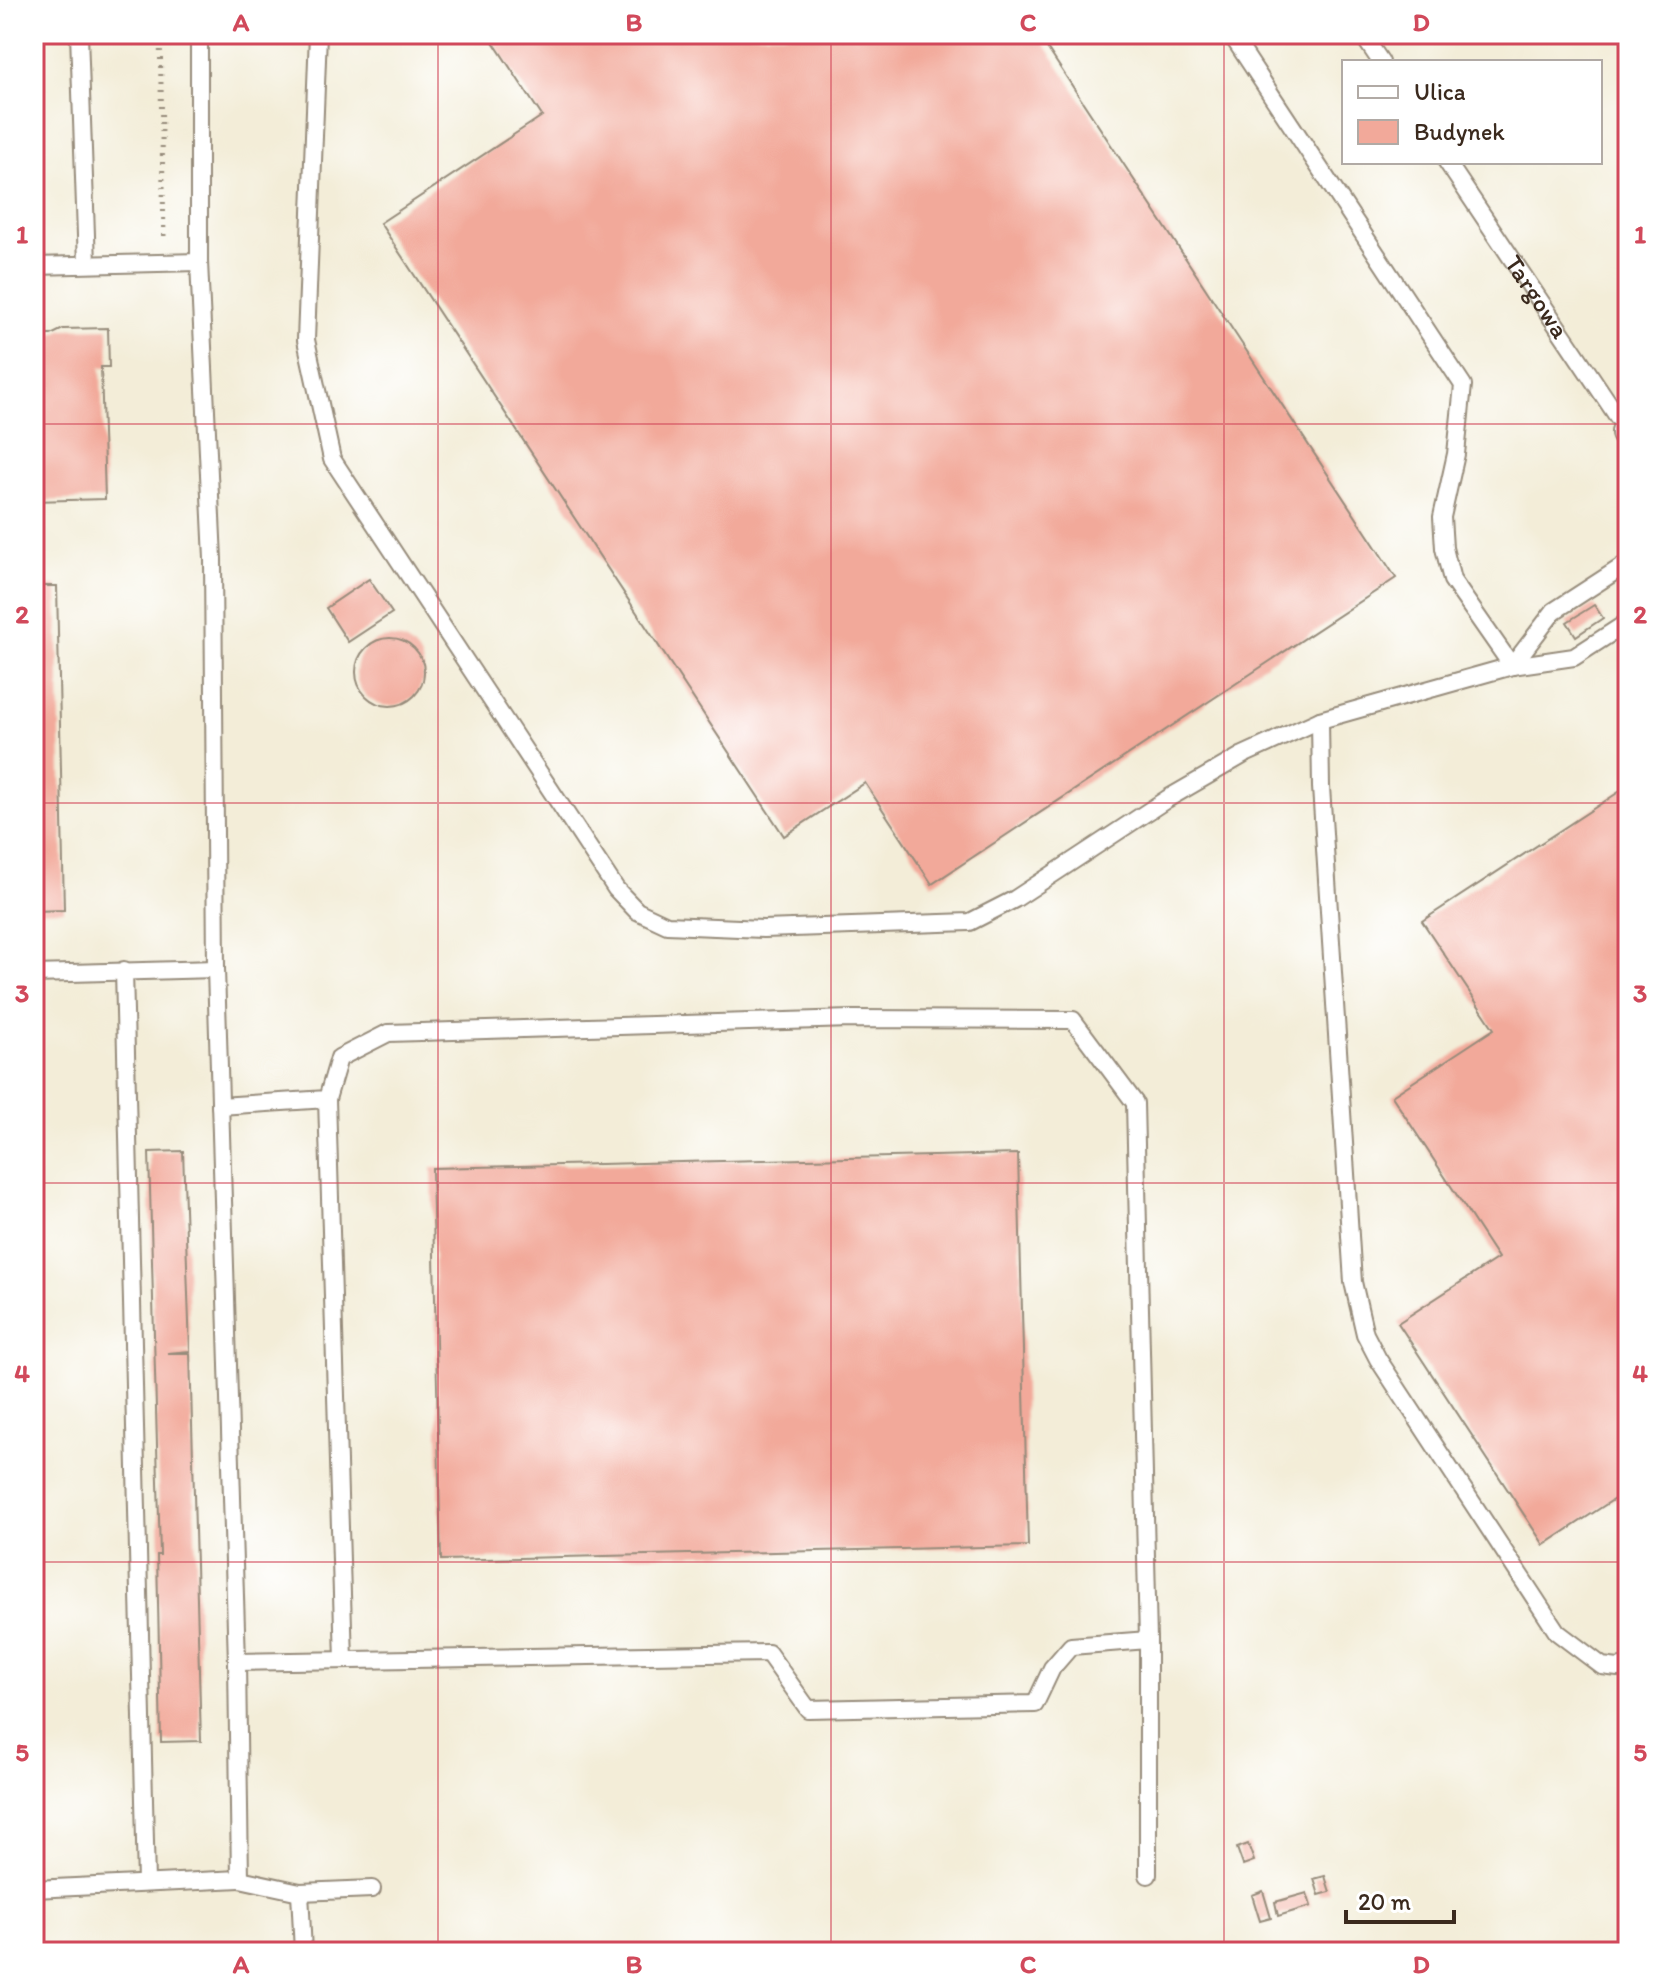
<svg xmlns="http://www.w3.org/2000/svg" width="1662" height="1986" font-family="Itim,sans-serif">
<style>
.building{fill:#f2a99a}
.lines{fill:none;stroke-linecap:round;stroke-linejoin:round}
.lane-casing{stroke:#978c7b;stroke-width:20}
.street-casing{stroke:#978c7b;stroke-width:36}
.path{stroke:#978c7b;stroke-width:5;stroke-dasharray:2 6;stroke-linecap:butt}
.lane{stroke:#fff;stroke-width:16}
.street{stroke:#fff;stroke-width:32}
.grid{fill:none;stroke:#d1495b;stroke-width:2;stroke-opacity:0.55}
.labels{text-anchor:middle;stroke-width:8;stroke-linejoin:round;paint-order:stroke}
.street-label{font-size:26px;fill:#3b2a1e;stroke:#fff}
.neatline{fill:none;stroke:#d1495b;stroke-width:3}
.grid-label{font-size:26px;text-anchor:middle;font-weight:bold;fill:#d1495b}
</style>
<rect width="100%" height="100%" fill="#fff"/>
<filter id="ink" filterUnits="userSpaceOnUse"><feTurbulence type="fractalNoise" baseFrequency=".0125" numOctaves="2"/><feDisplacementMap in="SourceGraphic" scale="16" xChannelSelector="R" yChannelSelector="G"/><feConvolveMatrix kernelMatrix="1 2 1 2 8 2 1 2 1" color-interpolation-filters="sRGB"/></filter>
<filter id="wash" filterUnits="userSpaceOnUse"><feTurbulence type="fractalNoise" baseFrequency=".006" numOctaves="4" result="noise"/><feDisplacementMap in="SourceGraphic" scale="32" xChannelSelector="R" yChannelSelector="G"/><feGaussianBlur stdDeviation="1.8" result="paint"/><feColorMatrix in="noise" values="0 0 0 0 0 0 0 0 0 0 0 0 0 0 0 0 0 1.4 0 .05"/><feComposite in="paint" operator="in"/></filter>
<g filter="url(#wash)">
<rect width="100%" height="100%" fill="#f3edd8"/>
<g id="blocks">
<g class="building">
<polygon points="488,34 1038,34 1396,578 932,884 865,783 784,836 380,223 542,116"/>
<polygon points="108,328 109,367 101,367 105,499 34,501 34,335 51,335 63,329"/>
<polygon points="369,579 392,613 348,642 326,608"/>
<polygon points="34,586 57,586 64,910 34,911"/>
<polygon points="1594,605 1603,618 1576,636 1567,622"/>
<circle cx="390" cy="672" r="34"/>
<polygon points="1628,786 1628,1490 1544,1545 1398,1323 1498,1258 1392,1096 1494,1029 1422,921"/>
<polygon points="183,1151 190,1351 168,1353 190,1353 201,1741 161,1742 157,1555 160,1555 149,1152"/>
<polygon points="1018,1154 1028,1546 441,1560 432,1168"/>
<polygon points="1248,1844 1254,1861 1243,1865 1237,1848"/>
<polygon points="1325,1876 1330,1892 1319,1895 1314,1879"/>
<polygon points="1263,1891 1271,1918 1260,1921 1252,1895"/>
<polygon points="1307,1893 1311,1906 1278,1916 1275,1902"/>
</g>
</g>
</g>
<g filter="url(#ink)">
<use href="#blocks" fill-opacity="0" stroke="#978c7b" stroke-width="2"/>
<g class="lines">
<defs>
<g id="lane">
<polyline points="79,34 87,264"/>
<polyline points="318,34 306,340 332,459 616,889 637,911 667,925 763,929 970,922 1015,899 1167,799 1243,755 1320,720 1512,666 1574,657 1628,622"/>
<polyline points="1231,34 1463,385 1456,454 1442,517 1444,548 1452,580 1512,666"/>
<polyline points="1362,34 1381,62"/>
<path id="s1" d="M1447,162L1628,432"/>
<polyline points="34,266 199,262"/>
<polyline points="1512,666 1554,611 1628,563"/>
<polyline points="1320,720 1321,787 1353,1282 1365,1334 1378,1359 1557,1632 1602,1666 1618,1668 1628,1665"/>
<polyline points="124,970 146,1883"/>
<polyline points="34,974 216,969"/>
<polyline points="327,1099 344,1660"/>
<polyline points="220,1106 327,1099 339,1058 388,1033 851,1019 1073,1020 1135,1103 1148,1640 1148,1875"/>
<polyline points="237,1662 768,1653 808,1709 1035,1704 1052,1668 1071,1646 1148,1640"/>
<polyline points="240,1879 300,1892 372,1889"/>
<polyline points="34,1889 240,1879 237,1662 216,969 213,559 199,262 199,34"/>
<polyline points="300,1892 303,1952"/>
</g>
<polyline id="street" points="1628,432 1628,433"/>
</defs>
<use href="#lane" class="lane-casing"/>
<use href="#street" class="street-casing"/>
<polyline class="path" points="160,34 164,237"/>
<use href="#lane" class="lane"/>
<use href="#street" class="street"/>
</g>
</g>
<path class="grid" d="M438,34V1952M831,34V1952M1224,34V1952M34,424H1628M34,803H1628M34,1183H1628M34,1562H1628"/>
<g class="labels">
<g class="street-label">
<text dy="9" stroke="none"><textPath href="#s1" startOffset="162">Targowa</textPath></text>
</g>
</g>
<rect width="1662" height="1986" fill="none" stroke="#fff" stroke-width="88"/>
<rect x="1342" y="60" width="260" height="104" fill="#ffffff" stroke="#b1aaa5" stroke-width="2"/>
<rect x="1358" y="86" width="40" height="12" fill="#ffffff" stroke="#b1aaa5" stroke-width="2"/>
<text x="1414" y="100" font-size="24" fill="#3b2a1e">Ulica</text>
<rect x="1358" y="120" width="40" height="24" fill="#f2a99a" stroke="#b1aaa5" stroke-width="2"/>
<text x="1414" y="140" font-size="24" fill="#3b2a1e">Budynek</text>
<path d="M1346 1910v12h108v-12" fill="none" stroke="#3b2a1e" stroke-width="4"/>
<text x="1358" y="1910" font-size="24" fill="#3b2a1e" stroke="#ffffff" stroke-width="6" paint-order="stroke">20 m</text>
<rect x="44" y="44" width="1574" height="1898" class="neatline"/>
<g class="grid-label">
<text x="241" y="31">A</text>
<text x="634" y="31">B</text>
<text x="1028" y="31">C</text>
<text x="1421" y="31">D</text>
<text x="22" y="243">1</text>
<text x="1640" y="243">1</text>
<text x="22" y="623">2</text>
<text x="1640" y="623">2</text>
<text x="22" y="1002">3</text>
<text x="1640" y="1002">3</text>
<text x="22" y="1382">4</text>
<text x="1640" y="1382">4</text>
<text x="22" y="1761">5</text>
<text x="1640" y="1761">5</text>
<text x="241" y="1973">A</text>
<text x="634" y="1973">B</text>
<text x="1028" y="1973">C</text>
<text x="1421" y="1973">D</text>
</g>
</svg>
